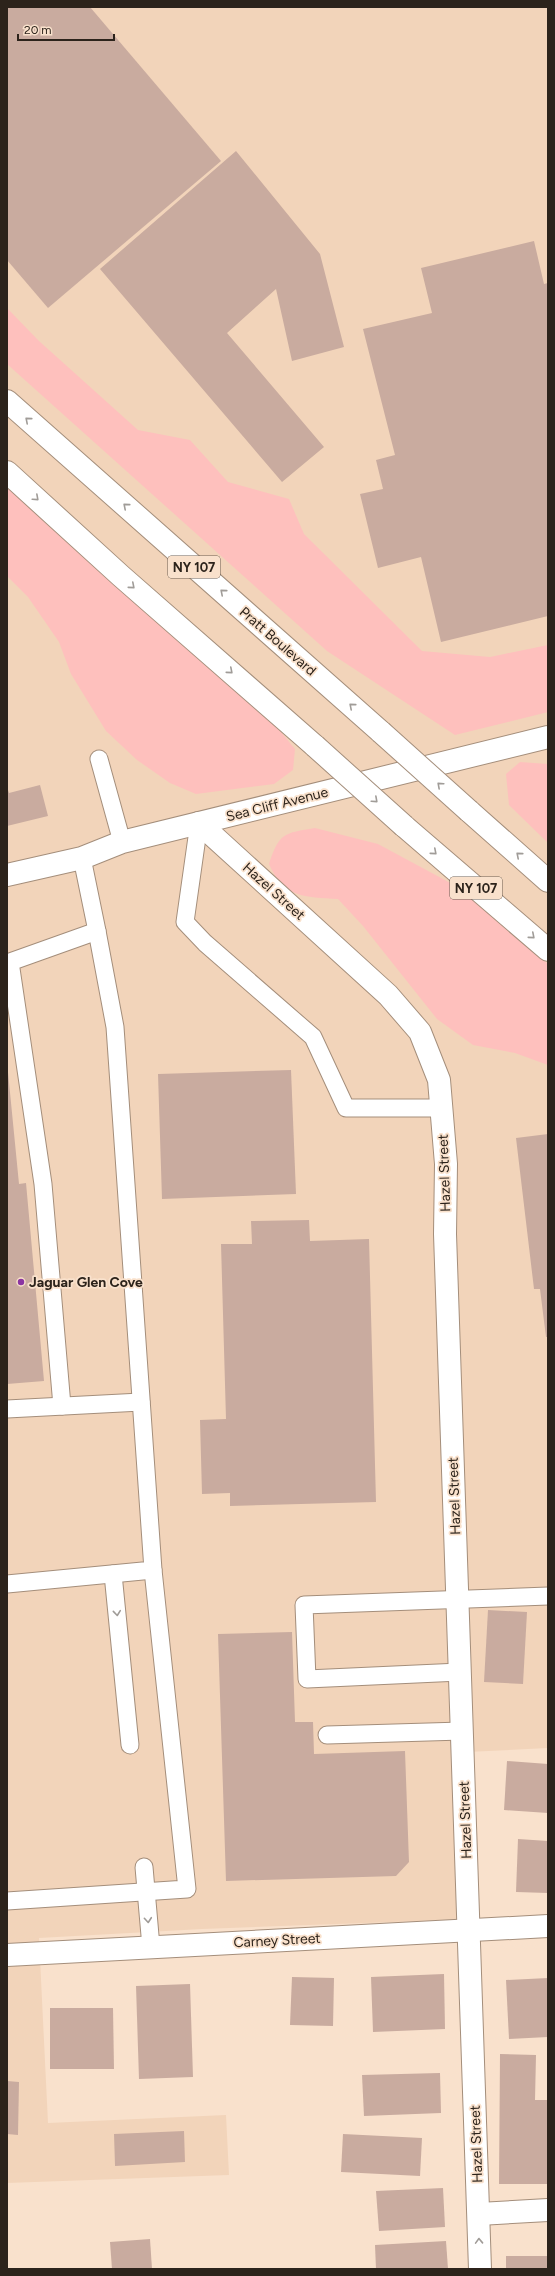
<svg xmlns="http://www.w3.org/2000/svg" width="555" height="2276" font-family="Figtree,sans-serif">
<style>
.built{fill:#f2d4ba}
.green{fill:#fec0bd}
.building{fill:#c9ab9f}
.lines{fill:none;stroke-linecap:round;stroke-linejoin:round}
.service-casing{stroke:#a48e7b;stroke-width:19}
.minor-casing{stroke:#a48e7b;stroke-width:24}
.tertiary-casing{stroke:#a48e7b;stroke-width:24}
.primary-casing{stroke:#a48e7b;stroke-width:24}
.service{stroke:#fff;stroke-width:17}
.minor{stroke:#fff;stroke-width:22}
.tertiary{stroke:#fff;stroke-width:22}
.primary{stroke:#fff;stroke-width:22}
.primary-bridge-casing{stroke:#a48e7b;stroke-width:24;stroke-linecap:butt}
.primary-bridge{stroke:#fff;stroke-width:22}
.oneway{stroke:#a09c98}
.poi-dot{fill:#8a34a2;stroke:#f9e1cc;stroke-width:1.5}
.labels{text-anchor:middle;stroke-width:3.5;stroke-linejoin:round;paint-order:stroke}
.shield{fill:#f9e1cc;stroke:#6a5c50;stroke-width:1}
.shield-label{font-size:13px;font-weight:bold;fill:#2c231b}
.street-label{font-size:14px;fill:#2c231b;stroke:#f9e1cc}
.poi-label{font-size:14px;font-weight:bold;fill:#2c231b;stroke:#f9e1cc;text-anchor:start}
</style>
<rect width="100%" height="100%" fill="#f9e1cc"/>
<polygon class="built" points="7,7 548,7 548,1748 467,1752 474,1919 202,1929 39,1938 48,2123 226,2115 229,2175 7,2183"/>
<g class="green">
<polygon points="7,308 39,341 138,430 190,440 228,482 289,499 304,534 422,651 490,657 548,645 548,712 455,735 327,651 7,364"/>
<polygon points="7,477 276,726 295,749 293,770 274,784 196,794 170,783 137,760 106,731 71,674 59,642 28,597 7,576"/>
<polygon points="520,762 548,764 548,843 509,805 506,774"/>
<path d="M315,828L378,844L456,886L548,964V1065L515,1053L473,1045L437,1019L363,926L338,899C304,897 284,898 269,864C279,833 284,833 315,828Z"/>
</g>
<g class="building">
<polygon points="7,7 90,7 221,161 48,308 7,260"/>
<polygon points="236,151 320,254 344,347 292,361 276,289 227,333 324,447 282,482 100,269"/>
<polygon points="534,241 544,284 548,283 548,616 441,642 421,557 378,568 360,494 383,489 376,460 395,455 363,329 432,313 421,268"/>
<polygon points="40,785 48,816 7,826 7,787 9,793"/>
<polygon points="7,1062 19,1184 26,1183 44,1381 7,1384"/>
<polygon points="291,1070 296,1194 162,1199 158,1074"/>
<polygon points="548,1134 548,1337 546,1337 540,1289 534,1289 516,1138"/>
<polygon points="309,1220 310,1241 369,1239 376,1502 230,1506 230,1493 202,1494 200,1420 226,1419 221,1244 252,1244 251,1221"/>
<polygon points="488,1610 527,1612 523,1684 484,1682"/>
<polygon points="292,1632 295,1722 313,1722 314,1754 405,1751 409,1862 396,1876 226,1881 218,1634"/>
<polygon points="507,1761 548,1764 548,1813 504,1810"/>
<polygon points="518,1839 548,1841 548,1893 516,1892"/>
<polygon points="444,1974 445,2029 373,2032 371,1977"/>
<polygon points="292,1977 334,1978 333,2026 290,2025"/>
<polygon points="548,1978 548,2037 509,2039 506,1980"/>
<polygon points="190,1984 193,2077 139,2079 136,1986"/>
<polygon points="50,2008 113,2008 114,2069 50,2069"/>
<polygon points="500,2054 536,2055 535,2100 548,2100 548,2184 499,2184"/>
<polygon points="440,2073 441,2113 364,2116 362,2075"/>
<polygon points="7,2081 19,2082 18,2135 7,2134"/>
<polygon points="184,2131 185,2162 115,2166 114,2134"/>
<polygon points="343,2134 422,2138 420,2176 341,2172"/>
<polygon points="443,2188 445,2227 379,2231 376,2191"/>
<polygon points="150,2239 152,2269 112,2269 110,2242"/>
<polygon points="446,2241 448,2269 376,2269 375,2245"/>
<rect x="506" y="2256" width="42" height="13"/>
</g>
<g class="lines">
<defs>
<g id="service">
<polyline points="99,759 122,842"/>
<polyline points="199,823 185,922 205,943 313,1037 346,1108 441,1108"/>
<polyline points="62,1406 43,1184 10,962 97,931 82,858"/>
<polyline points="7,1409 141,1402"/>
<polyline points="113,1574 130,1745"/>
<polyline points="7,1584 153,1570 115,1027 97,931"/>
<polyline points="460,1672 307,1679 304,1605 548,1596"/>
<polyline points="327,1735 462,1731"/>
<polyline points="144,1867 151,1947"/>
<polyline points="7,1901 187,1889 153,1570"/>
</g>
<g id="minor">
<polyline points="199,823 388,995 420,1032 439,1080 446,1164 445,1234 480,2269"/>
<polyline points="7,1955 548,1926"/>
<polyline points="479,2214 548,2210"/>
</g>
<polyline id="tertiary" points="7,875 82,858 122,842 548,737"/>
<g id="primary">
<polyline points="7,401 381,732"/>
<polyline points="7,472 121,576 315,746"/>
<polyline points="469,811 548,881"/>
<polyline points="404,826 548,950"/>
</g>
</defs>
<use href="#service" class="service-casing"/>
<use href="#minor" class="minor-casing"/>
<use href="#tertiary" class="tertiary-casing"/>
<use href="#primary" class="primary-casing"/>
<use href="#service" class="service"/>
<use href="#minor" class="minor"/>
<use href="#tertiary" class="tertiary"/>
<use href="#primary" class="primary"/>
<defs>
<g id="primary-bridge">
<polyline points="381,732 469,811"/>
<polyline points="315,746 404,826"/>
</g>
</defs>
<use href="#primary-bridge" class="primary-bridge-casing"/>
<use href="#primary-bridge" class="primary-bridge"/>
</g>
<defs><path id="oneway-chevron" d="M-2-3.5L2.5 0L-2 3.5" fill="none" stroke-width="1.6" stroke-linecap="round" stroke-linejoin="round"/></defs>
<g class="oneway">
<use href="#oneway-chevron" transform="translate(28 420) rotate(-139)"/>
<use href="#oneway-chevron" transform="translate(36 498) rotate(42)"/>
<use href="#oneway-chevron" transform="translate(126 506) rotate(-139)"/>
<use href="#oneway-chevron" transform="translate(132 586) rotate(41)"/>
<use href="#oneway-chevron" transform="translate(223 592) rotate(-139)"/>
<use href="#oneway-chevron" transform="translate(230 671) rotate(41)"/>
<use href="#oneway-chevron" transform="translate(352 706) rotate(-139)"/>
<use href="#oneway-chevron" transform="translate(440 785) rotate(-138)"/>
<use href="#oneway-chevron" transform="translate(375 800) rotate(42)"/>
<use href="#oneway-chevron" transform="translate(434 852) rotate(41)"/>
<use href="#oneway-chevron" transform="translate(519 855) rotate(-139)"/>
<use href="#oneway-chevron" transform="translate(532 936) rotate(41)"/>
<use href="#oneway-chevron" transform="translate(117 1613) rotate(84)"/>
<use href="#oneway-chevron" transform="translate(148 1920) rotate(85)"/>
<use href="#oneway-chevron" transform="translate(479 2241) rotate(-92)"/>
</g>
<circle class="poi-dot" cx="21" cy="1282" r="4"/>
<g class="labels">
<g class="shield">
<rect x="168" y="556" width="52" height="22" rx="3"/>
<rect x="450" y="877" width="52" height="22" rx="3"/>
</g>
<g class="shield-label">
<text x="194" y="572">NY 107</text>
<text x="476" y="893">NY 107</text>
</g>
<g class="street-label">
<text transform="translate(278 641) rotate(41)" y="5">Pratt Boulevard</text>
<text transform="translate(277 804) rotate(-14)" y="5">Sea Cliff Avenue</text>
<text transform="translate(274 891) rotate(42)" y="5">Hazel Street</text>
<text transform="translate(444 1173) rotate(-92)" y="5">Hazel Street</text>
<text transform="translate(454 1496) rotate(-92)" y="5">Hazel Street</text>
<text transform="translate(465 1820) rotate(-92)" y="5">Hazel Street</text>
<text transform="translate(277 1940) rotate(-3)" y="5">Carney Street</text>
<text transform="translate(476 2144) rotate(-92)" y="5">Hazel Street</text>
</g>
<g class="poi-label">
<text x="29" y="1287">Jaguar Glen Cove</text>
</g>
</g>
<rect width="555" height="2276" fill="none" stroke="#2c231b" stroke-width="16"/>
<path d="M18 34v6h96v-6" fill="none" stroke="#2c231b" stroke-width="2"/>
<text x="24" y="34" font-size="12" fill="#2c231b" stroke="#f9e1cc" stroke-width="3" paint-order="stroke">20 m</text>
</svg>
